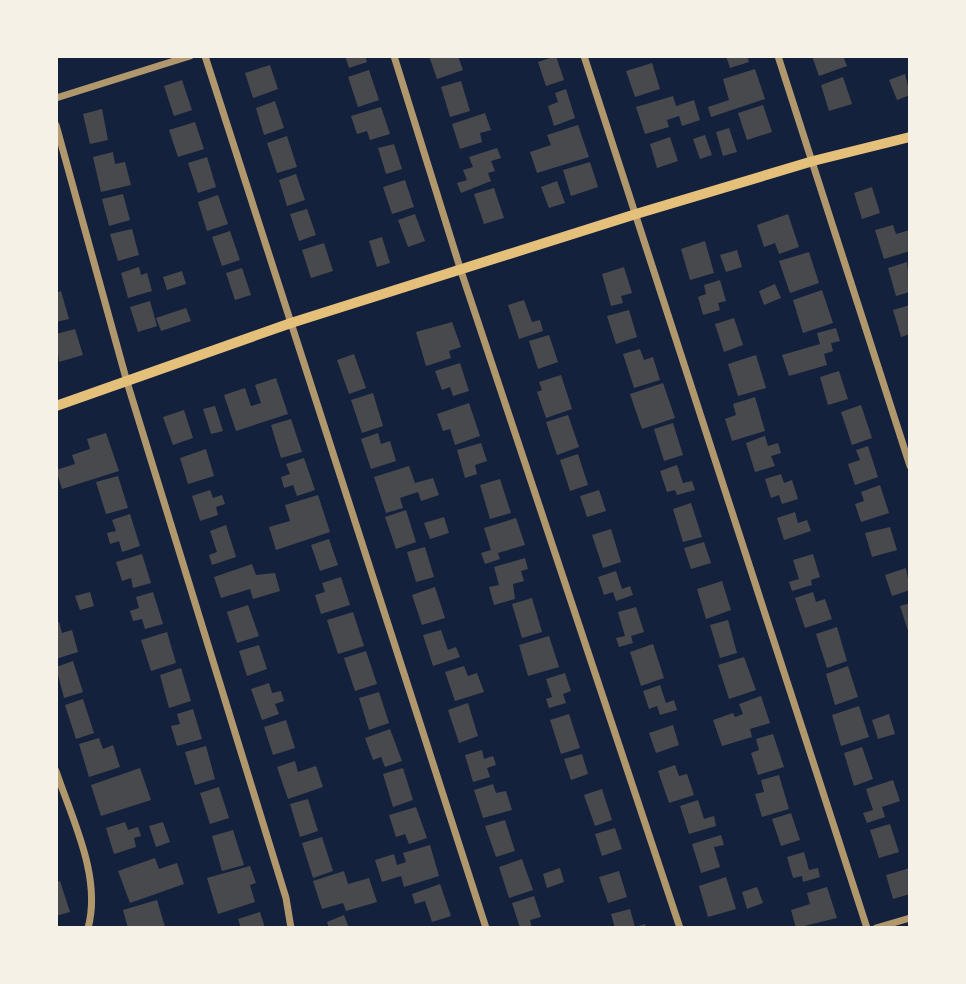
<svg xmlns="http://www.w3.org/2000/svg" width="966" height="984" font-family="'Exo 2',sans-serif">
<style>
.building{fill:#48494c}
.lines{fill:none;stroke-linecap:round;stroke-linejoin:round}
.minor{stroke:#b1986c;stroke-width:7}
.secondary{stroke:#e5c07b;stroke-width:10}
</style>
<rect width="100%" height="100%" fill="#14213d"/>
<g class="building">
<polygon points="345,56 365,56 367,62 349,68"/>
<polygon points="429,56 458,56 463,70 437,79"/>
<polygon points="556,56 564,80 546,86 538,62"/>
<polygon points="726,56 747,56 749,62 730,68"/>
<polygon points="812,56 843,56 847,66 819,76"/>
<polygon points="652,63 660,89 635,97 626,71"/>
<polygon points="270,65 278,89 253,98 245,73"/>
<polygon points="755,69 765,99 711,117 708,107 729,100 723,79"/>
<polygon points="369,70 379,100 358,107 348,77"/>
<polygon points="905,74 910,95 897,100 889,80"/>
<polygon points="843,77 852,104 829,111 821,85"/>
<polygon points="182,80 192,110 174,116 164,86"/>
<polygon points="461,81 470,111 450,117 441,87"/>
<polygon points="566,89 575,118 554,126 548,106 558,102 555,93"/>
<polygon points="673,96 676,106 694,100 700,120 682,126 679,116 667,120 669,127 645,134 636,107"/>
<polygon points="275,101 284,128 264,135 256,108"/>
<polygon points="763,105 772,132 747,140 738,113"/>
<polygon points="381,107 390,134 370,140 367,131 357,134 351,116"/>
<polygon points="102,109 108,140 90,144 83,114"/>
<polygon points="485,113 491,130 480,133 482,142 460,149 452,124"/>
<polygon points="195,122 204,149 178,157 169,130"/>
<polygon points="578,125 589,157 537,173 530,152 551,145 547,135"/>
<polygon points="729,128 737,152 723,156 716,132"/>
<polygon points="705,135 712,155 700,159 693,139"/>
<polygon points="287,136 297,167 277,173 267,143"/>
<polygon points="670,137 678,161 657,168 650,144"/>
<polygon points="394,144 402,169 386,174 378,148"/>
<polygon points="497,148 501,158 491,161 495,171 488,173 491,181 461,193 457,183 467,180 463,170 473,167 469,157"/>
<polygon points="113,152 115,164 125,162 131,185 101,192 93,157"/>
<polygon points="207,157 216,187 198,193 188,163"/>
<polygon points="590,162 598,187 571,196 563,170"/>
<polygon points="296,174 305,200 287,206 279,180"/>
<polygon points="405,180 414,207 392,214 383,187"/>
<polygon points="557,181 565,203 549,208 541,187"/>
<polygon points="872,187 880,213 862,219 854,193"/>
<polygon points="494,188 504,218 484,224 474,194"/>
<polygon points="123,194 130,220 109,226 102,199"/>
<polygon points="218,195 228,224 207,231 198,202"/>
<polygon points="307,209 316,235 299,241 290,214"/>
<polygon points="415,214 425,241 408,247 398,220"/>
<polygon points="788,214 799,247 779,254 775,243 764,247 757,225"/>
<polygon points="893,225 896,234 910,230 910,251 884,259 875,230"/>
<polygon points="132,229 139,255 118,261 110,234"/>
<polygon points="230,231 240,260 222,266 212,237"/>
<polygon points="382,237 390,263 377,267 369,241"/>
<polygon points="705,241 714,273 690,280 681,249"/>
<polygon points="324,243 333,271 311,278 302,250"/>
<polygon points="737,250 742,267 726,272 720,255"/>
<polygon points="809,252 819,283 790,293 779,261"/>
<polygon points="907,262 910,292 896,296 888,268"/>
<polygon points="139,267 141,275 147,273 152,291 128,298 121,273"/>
<polygon points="624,267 632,293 621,296 623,303 611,306 602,274"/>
<polygon points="242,268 251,295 235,300 226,273"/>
<polygon points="182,271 186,284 167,290 163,277"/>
<polygon points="720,280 726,301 718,303 720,310 703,315 698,297 706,294 704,285"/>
<polygon points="775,284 781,298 764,305 759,291"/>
<polygon points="822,290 833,323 803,333 793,300"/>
<polygon points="61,291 69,319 56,322 56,293"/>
<polygon points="524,300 532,322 540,320 543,331 519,339 508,305"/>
<polygon points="150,301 157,326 138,332 130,307"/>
<polygon points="910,305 910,334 901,337 893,310"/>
<polygon points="186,308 191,321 161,331 156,318"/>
<polygon points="629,310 637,337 616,344 607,316"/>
<polygon points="734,318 743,345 724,352 715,324"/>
<polygon points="452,322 461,347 449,351 451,358 426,366 416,332"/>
<polygon points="836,328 840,341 831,343 833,351 824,354 827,365 789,376 782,355 820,344 817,333"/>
<polygon points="75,329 83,355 59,362 56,334"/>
<polygon points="549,335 558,362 538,369 529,341"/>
<polygon points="640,349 644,360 653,357 660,380 634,388 623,354"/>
<polygon points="354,354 366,388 349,394 337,360"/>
<polygon points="756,355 766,388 738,396 728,364"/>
<polygon points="460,363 469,391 453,396 450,387 442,390 435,371"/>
<polygon points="839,371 848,399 828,405 820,377"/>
<polygon points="561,375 572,409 546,418 537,392 542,390 539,382"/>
<polygon points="276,378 288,414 236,431 224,395 245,388 251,406 261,403 255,385"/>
<polygon points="663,383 675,418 642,429 630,394"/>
<polygon points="373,393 383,426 362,433 351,400"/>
<polygon points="755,397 765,431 732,441 725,419 736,415 733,404"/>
<polygon points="469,403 480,436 455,445 450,429 443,431 437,414"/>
<polygon points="861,405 872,438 852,445 841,412"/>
<polygon points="215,406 223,431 211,434 203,409"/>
<polygon points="184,410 193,438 173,445 163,417"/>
<polygon points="568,415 579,447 557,455 546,422"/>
<polygon points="291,419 302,452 281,458 271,425"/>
<polygon points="673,423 683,455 664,461 654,429"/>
<polygon points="106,433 119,471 62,489 56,470 75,464 72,455 90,449 87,439"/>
<polygon points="378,433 381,444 390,441 396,461 371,469 361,439"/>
<polygon points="765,436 768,446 778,443 781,453 771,456 775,466 755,472 746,443"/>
<polygon points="481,443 487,461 475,465 477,474 465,478 457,450"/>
<polygon points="868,446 878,477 855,485 848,464 860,460 856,450"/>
<polygon points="206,449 214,476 188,484 180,458"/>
<polygon points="578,454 588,485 570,491 560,460"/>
<polygon points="304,458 315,490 297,496 293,485 284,488 281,477 290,474 286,464"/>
<polygon points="677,465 683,483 692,481 695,490 677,495 675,490 667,492 660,471"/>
<polygon points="409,466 415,483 433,478 439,495 421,501 418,492 400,498 403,508 386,513 374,477"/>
<polygon points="781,474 784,483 792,480 798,499 782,504 779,495 771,498 765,479"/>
<polygon points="118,476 128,508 106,514 96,482"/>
<polygon points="500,479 511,513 490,519 480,485"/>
<polygon points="880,485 889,513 861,522 855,504 864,501 861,492"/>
<polygon points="210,490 213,498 222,495 225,504 216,507 218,515 200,521 192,496"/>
<polygon points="599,490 606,511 587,517 580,496"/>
<polygon points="318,495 330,532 276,550 269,527 290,521 285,505"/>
<polygon points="691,503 702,537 683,542 673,509"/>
<polygon points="406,510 416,542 396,549 385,517"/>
<polygon points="795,512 798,523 807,520 811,531 784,540 777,518"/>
<polygon points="130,514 140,546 122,552 119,541 110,544 107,533 116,531 112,520"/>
<polygon points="444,517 449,533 430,539 424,523"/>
<polygon points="516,518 525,545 498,553 500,559 485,564 481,553 491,550 484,528"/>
<polygon points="226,525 236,557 212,565 209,555 217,552 210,531"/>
<polygon points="890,527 897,550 872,557 865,533"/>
<polygon points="611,529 621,562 603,568 592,535"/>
<polygon points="329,539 338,565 320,571 311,545"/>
<polygon points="704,542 711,563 691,569 684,548"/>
<polygon points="425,547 434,577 416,582 407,552"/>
<polygon points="142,554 151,583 133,588 131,578 122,581 116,562"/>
<polygon points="813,554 820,577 811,580 812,585 792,591 789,582 799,579 793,560"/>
<polygon points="525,558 528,569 521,571 524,581 513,584 515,599 494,605 489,587 499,585 494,567"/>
<polygon points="252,564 256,575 275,573 280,591 253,599 250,589 221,598 214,577"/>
<polygon points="906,568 910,590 892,596 885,575"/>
<polygon points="616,571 622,589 630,586 633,595 616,601 613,592 604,595 598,577"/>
<polygon points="341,577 350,605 321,614 315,595 325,592 322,583"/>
<polygon points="722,581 731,610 706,619 697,589"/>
<polygon points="435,587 445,618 422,625 412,595"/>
<polygon points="90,592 94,606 80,610 75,596"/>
<polygon points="153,592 163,624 145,629 142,619 133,621 130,611 139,608 136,597"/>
<polygon points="813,592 816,602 825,599 832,619 805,628 795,598"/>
<polygon points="532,598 542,632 522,638 512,604"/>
<polygon points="910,603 910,634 909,634 900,606"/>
<polygon points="248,605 259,636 237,643 227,612"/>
<polygon points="636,607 644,632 631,636 633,643 619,647 616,638 625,636 618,612"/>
<polygon points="353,612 364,646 338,654 327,620"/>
<polygon points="728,620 737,653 720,658 710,625"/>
<polygon points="59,622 62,633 72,630 78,652 56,659 56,623"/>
<polygon points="837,627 847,661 827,668 816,634"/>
<polygon points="441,630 448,650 456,647 460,657 433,666 423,635"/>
<polygon points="167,632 176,663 151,671 141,640"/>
<polygon points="549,636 559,667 528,676 519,645"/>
<polygon points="653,644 664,678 641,686 630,652"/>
<polygon points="259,645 267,669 247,676 239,651"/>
<polygon points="366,651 377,684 355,691 344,658"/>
<polygon points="744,657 756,690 729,699 718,665"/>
<polygon points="73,661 83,692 64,698 56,667"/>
<polygon points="464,666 468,676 477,673 484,692 455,701 445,672"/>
<polygon points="848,666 858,697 835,705 826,674"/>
<polygon points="181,668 191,701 169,708 160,675"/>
<polygon points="565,673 571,691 563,694 566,703 549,708 546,699 552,697 546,679"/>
<polygon points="269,683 272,693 281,691 284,701 275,704 279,714 262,720 251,689"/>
<polygon points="660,685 666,703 674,700 677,710 660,715 657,706 649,709 643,691"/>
<polygon points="379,692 389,723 369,730 359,698"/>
<polygon points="761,696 770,723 750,729 752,737 722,746 713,720 733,713 735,717 743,714 739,704"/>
<polygon points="83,699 94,733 76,739 65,705"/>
<polygon points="468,703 478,736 459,743 448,710"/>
<polygon points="859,706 869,737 841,746 832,715"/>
<polygon points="193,709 202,739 177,746 171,726 180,724 177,714"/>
<polygon points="569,714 580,748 561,754 550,720"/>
<polygon points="889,714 895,734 878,739 872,720"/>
<polygon points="286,720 295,748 273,755 264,727"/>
<polygon points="673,725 679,745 656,753 649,733"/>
<polygon points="390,729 402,761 385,767 381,757 373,760 365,738"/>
<polygon points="773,734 784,767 758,775 751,753 759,750 756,739"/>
<polygon points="99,738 103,749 113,745 120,767 89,777 79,744"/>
<polygon points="206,746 215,779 195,785 185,752"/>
<polygon points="862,747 873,779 854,786 844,753"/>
<polygon points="482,750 484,759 493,756 496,765 487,768 490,777 473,782 465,755"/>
<polygon points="582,754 588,774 571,780 564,759"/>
<polygon points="295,761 298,772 316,766 323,787 288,799 277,767"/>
<polygon points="675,765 679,776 687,774 694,795 669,803 658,771"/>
<polygon points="140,768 151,800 101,816 91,785"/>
<polygon points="403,768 413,800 393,807 383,774"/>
<polygon points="779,775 789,809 762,817 755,794 764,792 761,780"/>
<polygon points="893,780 900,801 882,807 885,817 867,823 863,813 873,810 866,789"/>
<polygon points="493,784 496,793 506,791 512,810 483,818 474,790"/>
<polygon points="219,787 229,818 210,824 200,793"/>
<polygon points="602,789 612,820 595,826 584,795"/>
<polygon points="308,799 318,831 300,837 290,804"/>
<polygon points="698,800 704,819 714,816 716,826 689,834 680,806"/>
<polygon points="416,807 427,838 409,844 405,834 396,837 389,815"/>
<polygon points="791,813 800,840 781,846 772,819"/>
<polygon points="505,820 515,851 496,857 485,826"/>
<polygon points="125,822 128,830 138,827 141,836 134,838 136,847 114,854 106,828"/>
<polygon points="163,822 170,842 156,847 149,826"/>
<polygon points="890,824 899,852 879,858 870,830"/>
<polygon points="615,828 622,849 602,856 595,834"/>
<polygon points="233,830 244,865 222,871 212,836"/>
<polygon points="721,835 724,845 714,847 720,867 701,873 692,844"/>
<polygon points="322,837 333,871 313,878 302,843"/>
<polygon points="430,845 439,876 404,887 401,876 382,882 375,860 394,854 397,865 406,862 403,853"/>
<polygon points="804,852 809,870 818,868 820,877 803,882 802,876 793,878 787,857"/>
<polygon points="155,858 159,869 177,863 184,884 130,903 118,871"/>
<polygon points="522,859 533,890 509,898 499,867"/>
<polygon points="250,866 256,883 250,885 255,902 218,914 207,878"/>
<polygon points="560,868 564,882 547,888 543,874"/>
<polygon points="910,868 910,894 893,899 886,875"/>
<polygon points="344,871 348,884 369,878 377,902 346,911 343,903 322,909 313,881"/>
<polygon points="619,871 627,897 608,903 599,877"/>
<polygon points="726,877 736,909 708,917 699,886"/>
<polygon points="60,881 70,912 56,916 56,882"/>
<polygon points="440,884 451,916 432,922 425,901 415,904 412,894"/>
<polygon points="757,887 763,903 747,909 742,892"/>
<polygon points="827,887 837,918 796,928 791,910 810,904 807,893"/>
<polygon points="534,896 541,917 530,920 532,928 520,928 512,903"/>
<polygon points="157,900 165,927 128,928 123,910"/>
<polygon points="630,909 635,927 645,924 646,928 615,928 611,914"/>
<polygon points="260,912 265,928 241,928 238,919"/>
<polygon points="344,915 349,928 329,928 327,922"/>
</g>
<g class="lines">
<g class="minor">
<polyline points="205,56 486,928"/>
<polyline points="394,56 461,271 680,928"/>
<polyline points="584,56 867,928"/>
<polyline points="778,56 910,466"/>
<polyline points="56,98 190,56"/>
<polyline points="56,125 127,382 286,898 291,928"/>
<path d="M56,771C72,819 102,877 88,928"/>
<polyline points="876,928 910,918"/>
</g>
<polyline class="secondary" points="56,406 291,323 636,214 813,161 910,137"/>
</g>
<rect width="966" height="984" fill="none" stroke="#f6f1e7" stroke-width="116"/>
</svg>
